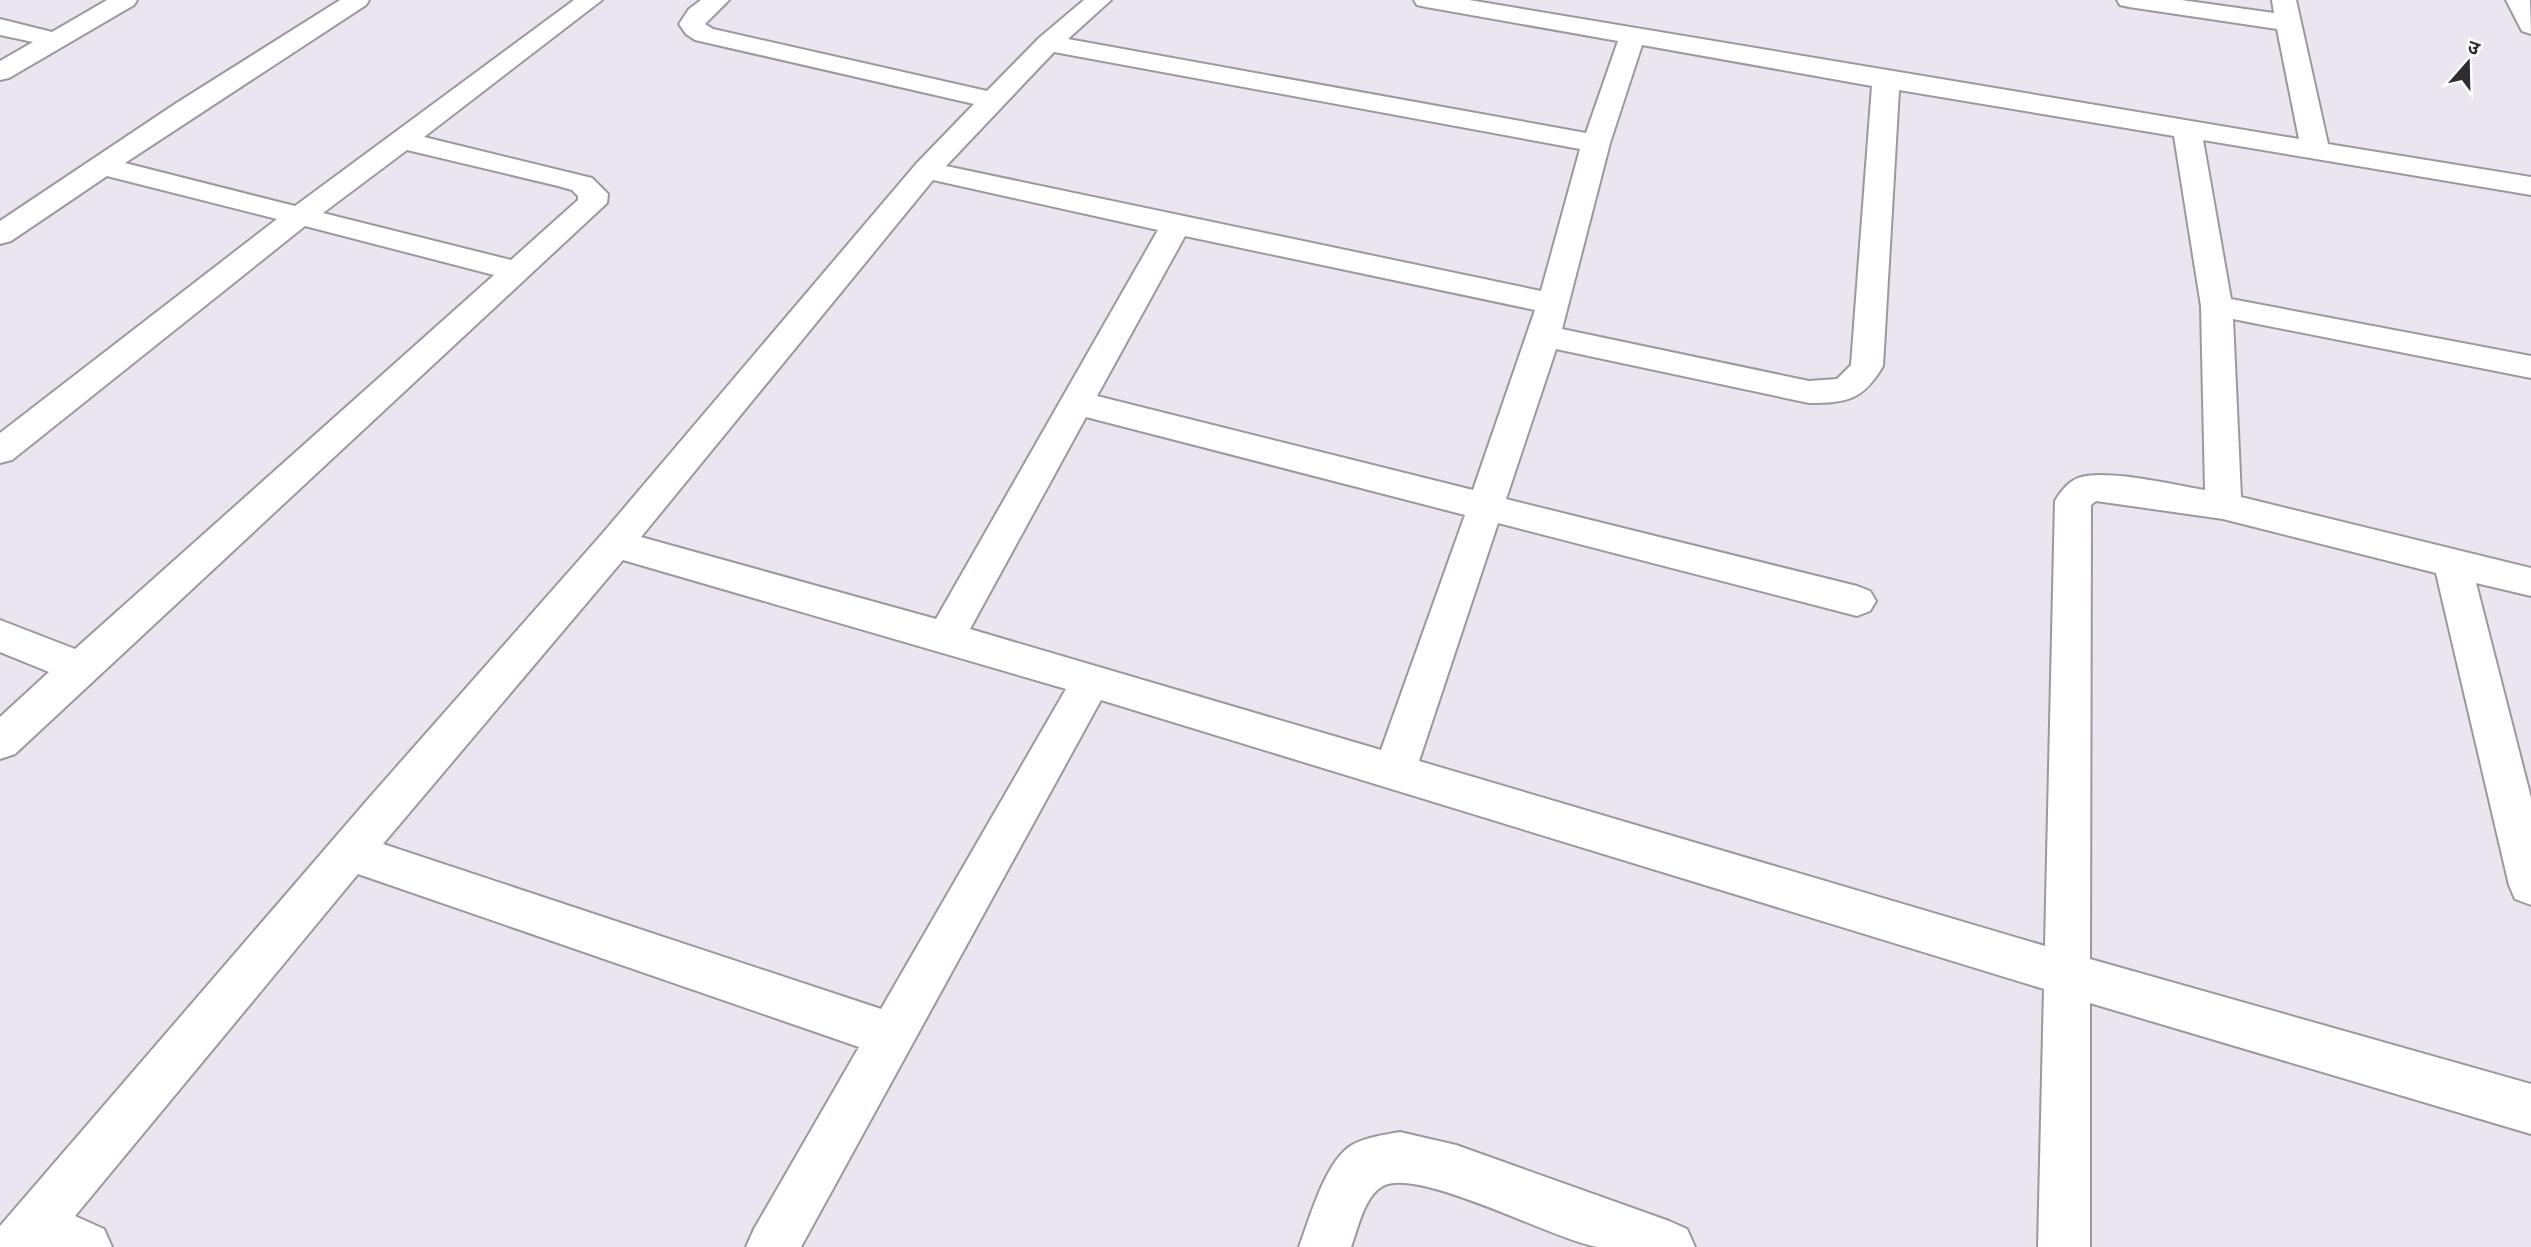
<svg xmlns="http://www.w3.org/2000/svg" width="2531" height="1247" font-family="'PT Serif','Noto Sans Devanagari',serif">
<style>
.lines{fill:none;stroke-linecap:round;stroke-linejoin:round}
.minor-casing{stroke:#9c989f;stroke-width:4}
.minor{fill:#fff;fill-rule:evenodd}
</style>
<rect width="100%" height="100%" fill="#eae5ee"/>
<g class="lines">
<defs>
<g id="minor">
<polygon points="107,0 137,0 134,5 9,78 0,80 0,61 33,42 0,35 0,19 52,32"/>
<path d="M340,0H369L366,5L125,163L295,206L574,0H602L424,137L592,178L608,194L607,203L15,754L0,759V717L49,672L0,652V620L75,649L494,275L305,226L12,460L0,463V433L277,219L107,176L11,241L0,244V221L175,104ZM407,150L558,186L572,190L578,196V200L511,260L323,213Z"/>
<path d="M701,0H729L705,24L713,29L987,91L1039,38L1084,0H1111L1068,39L1586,133L1618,41L1426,7L1417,5L1414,0H1469L2299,139L2277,29L2129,7L2120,5L2117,0H2181L2274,13L2272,0H2296L2328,144L2531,177V195L2203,140L2231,299L2531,356V378L2233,319L2241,497L2531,568V596L2476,583L2531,798V905L2515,899L2509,885L2436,573L2223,519L2096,501L2091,505L2090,959L2531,1084V1134L2090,1003V1247H2038L2044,989L1101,700L801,1247H746L754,1229L859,1047L358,874L75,1216L104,1229L112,1247H0V1226L369,798L602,534L916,164L974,104L695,40L686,34L679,24L689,9ZM1642,45L1872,86L1851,365L1837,379L1809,381L1562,329L1610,143ZM1054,52L1580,149L1541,291L946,166ZM1899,90L2174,136L2201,306L2205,490C2174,485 2105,468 2078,478C2068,482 2060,492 2055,501L2045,946L1419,761L1498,523L1857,616L1870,611L1876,601L1870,591L1857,586L1506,499L1556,349L1809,403C1847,403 1863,400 1883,366ZM933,180L1158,230L936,619L641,537ZM1185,236L1535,310L1473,490L1097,396ZM1086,417L1465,515L1381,750L970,629ZM623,560L1066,689L881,1009L383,844Z"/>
<polygon points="2506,0 2530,0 2531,34 2522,31"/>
<path d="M1400,1132L1456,1145L1669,1221L1687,1229L1695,1247C1666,1247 1626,1247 1598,1247C1554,1240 1419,1167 1383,1186C1364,1196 1358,1229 1351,1247H1299C1310,1218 1325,1161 1352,1145C1366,1137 1384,1135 1400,1132Z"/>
</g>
</defs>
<use href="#minor" class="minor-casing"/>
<use href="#minor" class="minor"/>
</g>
<g transform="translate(2468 63) rotate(20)" stroke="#ffffff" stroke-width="5" paint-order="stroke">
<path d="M0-5L12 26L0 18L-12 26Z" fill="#2e2c2f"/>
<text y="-10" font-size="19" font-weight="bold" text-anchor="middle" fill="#2e2c2f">उ</text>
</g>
</svg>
